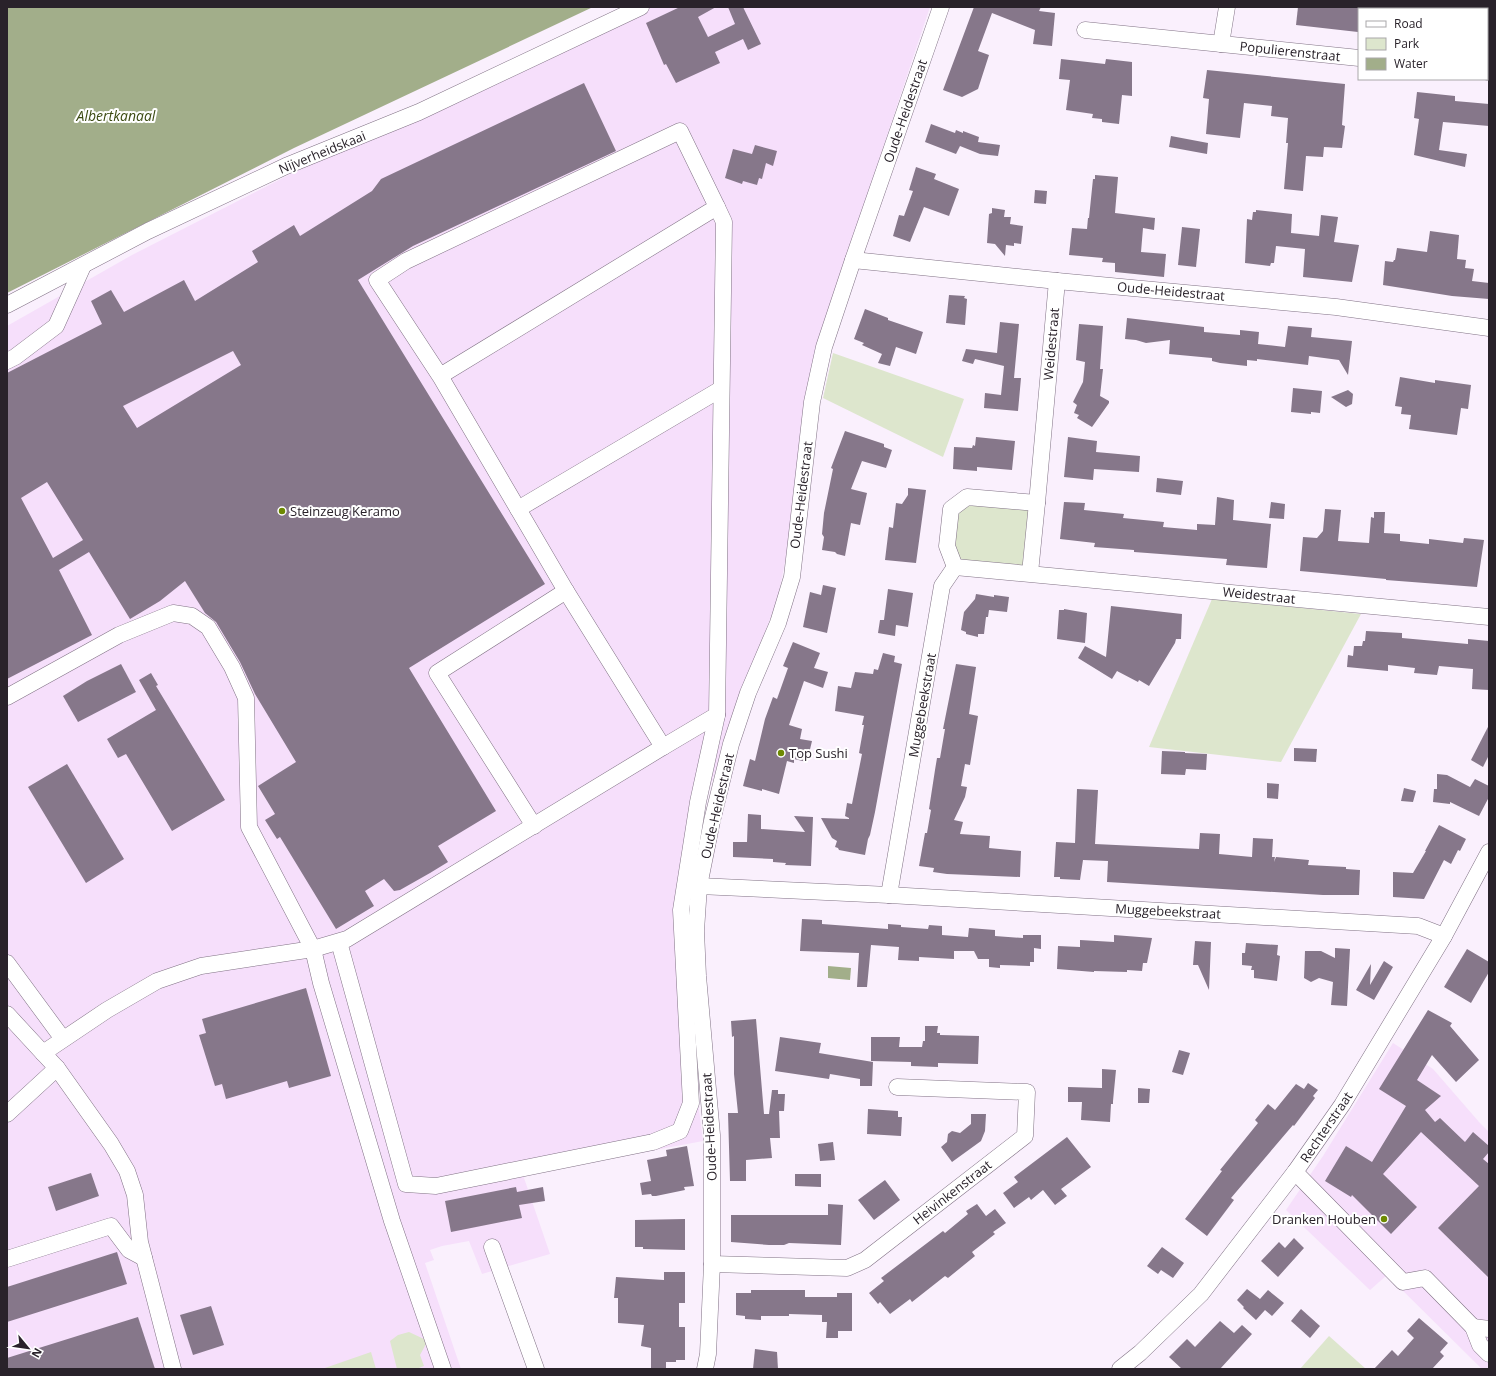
<svg xmlns="http://www.w3.org/2000/svg" width="1496" height="1376" font-family="'Open Sans',sans-serif">
<style>
.built{fill:#f6dffb}
.green{fill:#dde6cd}
.water{fill:#a2ae8a}
.building{fill:#86778a;fill-rule:evenodd}
.lines{fill:none;stroke-linecap:round;stroke-linejoin:round}
.minor-casing{stroke:#817285;stroke-width:17}
.minor{stroke:#fff;stroke-width:16}
.poi-dot{fill:#6d8901;stroke:#fff;stroke-width:1.5}
.labels{text-anchor:middle;stroke-width:4;stroke-linejoin:round;paint-order:stroke}
.street-label{font-size:13px;fill:#29222a;stroke:#fff}
.poi-label{font-size:13px;fill:#29222a;stroke:#fff;text-anchor:start}
.water-label{font-size:14px;font-style:italic;fill:#3b4a11;stroke:#fff}
</style>
<rect width="100%" height="100%" fill="#faf0fd"/>
<g class="built">
<polygon points="633,7 930,7 817,345 789,542 778,597 723,749 704,805 687,889 686,1007 703,1141 523,1175 550,1254 482,1274 469,1241 442,1246 430,1250 434,1260 425,1263 461,1369 7,1369 7,326 132,255 314,162"/>
<polygon points="1393,1043 1433,1069 1479,1122 1489,1132 1489,1369 1482,1369 1387,1275 1370,1290 1286,1210 1323,1156"/>
</g>
<g class="green">
<polygon points="833,353 964,399 943,457 823,398"/>
<polygon points="967,497 1037,503 1030,573 955,567 951,509"/>
<polygon points="1212,599 1361,614 1281,762 1149,747"/>
<polygon points="409,1332 424,1339 426,1344 420,1355 424,1366 416,1369 397,1369 390,1341 398,1335"/>
<polygon points="1329,1336 1366,1369 1300,1369"/>
<polygon points="371,1352 376,1369 322,1369"/>
</g>
<g class="water">
<polygon points="7,7 593,7 294,148 7,293"/>
<polygon points="828,966 851,968 850,980 828,978"/>
</g>
<g class="building">
<polygon points="680,7 716,7 698,17 708,37 735,24 728,7 743,7 761,44 748,50 743,39 715,52 720,63 676,83 666,64 664,65 646,23"/>
<polygon points="974,7 1041,7 1039,11 1055,13 1052,46 1033,44 1035,30 992,13 978,51 989,55 978,89 962,97 943,90"/>
<polygon points="1298,7 1359,7 1359,31 1358,32 1296,25"/>
<polygon points="1061,59 1105,64 1106,59 1132,62 1132,96 1122,95 1119,124 1102,122 1102,119 1092,118 1093,114 1066,110 1070,80 1059,79"/>
<polygon points="1207,70 1345,84 1342,125 1345,126 1342,148 1324,147 1323,157 1306,156 1303,191 1284,189 1288,143 1286,143 1288,118 1271,116 1272,106 1244,103 1240,138 1206,134 1209,99 1203,98"/>
<path d="M584,83L616,151L413,246L358,280L545,584L409,668L496,811L438,846L448,862L430,873L400,890L394,891L384,879L365,891L374,906L336,929L280,837L277,839L265,820L275,814L258,786L296,762L255,694L240,662L216,622L205,613L185,581L160,601L130,619L89,552L59,570L92,635L7,679V373L102,324L91,301L111,290L124,312L184,280L195,301L258,262L252,251L294,225L300,236L372,191L381,179ZM233,351L241,365L137,428L123,406ZM47,482L83,540L53,558L21,498Z"/>
<polygon points="1417,92 1455,96 1455,101 1489,104 1489,126 1443,122 1439,150 1467,154 1465,167 1414,155 1419,119 1414,118"/>
<polygon points="931,124 955,133 956,130 963,133 963,131 979,137 978,142 1000,145 998,156 980,154 960,146 956,154 925,142"/>
<polygon points="1171,136 1208,143 1207,154 1169,147"/>
<polygon points="755,145 777,151 773,166 766,163 762,179 759,178 757,185 743,181 742,184 725,178 733,149 752,154"/>
<polygon points="916,167 936,174 934,179 959,189 949,216 924,207 910,242 893,236 899,215 904,216 913,191 909,190"/>
<polygon points="1095,175 1118,177 1115,213 1155,218 1154,230 1143,228 1141,252 1166,254 1164,277 1115,272 1115,263 1102,262 1103,258 1069,255 1072,228 1087,229 1088,218 1089,218 1093,179 1095,179"/>
<polygon points="1035,190 1047,191 1046,204 1034,203"/>
<polygon points="992,208 1005,210 1004,217 1011,217 1010,224 1023,226 1021,244 1014,243 1014,246 1006,245 1005,256 995,244 987,243 989,214 992,213"/>
<polygon points="1256,210 1292,214 1291,233 1319,236 1321,215 1338,217 1334,242 1359,245 1352,282 1303,277 1305,249 1276,246 1274,263 1271,263 1270,266 1245,263 1247,219 1252,220 1253,212 1256,212"/>
<polygon points="1182,227 1200,229 1196,267 1178,265"/>
<polygon points="1430,231 1459,235 1457,259 1466,260 1465,268 1474,269 1472,281 1489,283 1489,299 1452,296 1383,285 1385,261 1393,262 1394,260 1395,260 1397,248 1427,252"/>
<polygon points="949,295 965,296 964,298 967,299 965,325 946,323"/>
<polygon points="865,309 888,318 888,320 923,332 916,354 896,347 890,366 878,363 882,354 862,345 864,343 854,339"/>
<polygon points="1127,318 1204,327 1204,332 1240,335 1240,330 1259,332 1258,344 1285,347 1288,326 1312,328 1311,337 1352,341 1348,375 1339,360 1309,356 1308,365 1257,359 1257,361 1247,360 1247,366 1220,363 1212,361 1212,358 1169,354 1170,340 1146,343 1136,340 1125,339"/>
<polygon points="1000,322 1019,324 1014,378 1021,378 1018,411 984,408 985,393 1001,395 1004,366 975,359 973,364 962,361 966,349 997,353"/>
<polygon points="1079,324 1103,326 1100,369 1103,369 1100,396 1109,401 1109,403 1092,427 1077,418 1079,415 1074,413 1077,405 1073,402 1083,382 1085,362 1076,360"/>
<polygon points="1400,377 1435,383 1435,380 1471,385 1468,409 1461,408 1457,435 1409,429 1411,415 1401,414 1402,407 1395,406"/>
<polygon points="1293,388 1322,391 1320,413 1311,412 1311,414 1291,412"/>
<polygon points="1348,390 1353,394 1352,404 1346,407 1331,397"/>
<polygon points="845,431 884,444 884,447 892,450 886,468 862,461 851,489 867,493 860,525 851,523 845,556 837,554 835,552 822,550 824,537 822,534 824,513 833,469 831,468"/>
<polygon points="976,437 1015,441 1012,470 977,467 977,471 953,469 954,447 972,448 973,445 975,446"/>
<polygon points="1068,437 1097,441 1096,452 1140,456 1139,472 1094,469 1093,480 1064,477"/>
<polygon points="1157,478 1183,481 1181,495 1156,492"/>
<polygon points="908,488 926,490 916,563 885,560 889,527 893,528 896,503 902,504 908,495"/>
<polygon points="1217,497 1234,500 1233,520 1271,524 1267,568 1226,565 1227,559 1134,552 1134,550 1094,547 1095,543 1060,539 1064,502 1085,503 1084,510 1124,514 1123,518 1164,522 1163,527 1197,530 1197,524 1215,525"/>
<polygon points="1271,502 1285,504 1284,519 1269,518"/>
<polygon points="1325,509 1341,510 1338,541 1369,543 1371,517 1374,518 1374,512 1385,512 1384,533 1400,534 1400,541 1429,544 1429,539 1463,543 1464,538 1484,540 1477,587 1386,580 1386,579 1300,571 1303,537 1317,538 1323,531"/>
<polygon points="823,585 836,588 827,633 803,627 810,592 821,595"/>
<polygon points="888,589 913,593 908,627 896,625 895,636 878,633 880,620 884,620"/>
<polygon points="976,594 994,597 994,595 1009,597 1007,612 989,610 988,617 986,617 984,634 978,634 978,637 966,634 966,632 961,630 964,612 975,599"/>
<polygon points="1111,606 1182,614 1181,639 1176,639 1175,643 1149,686 1139,680 1138,682 1117,671 1112,679 1078,658 1085,646 1106,657"/>
<polygon points="1064,609 1087,613 1085,643 1057,639 1059,610 1064,610"/>
<polygon points="1366,631 1402,633 1402,638 1468,644 1468,639 1489,641 1489,690 1472,689 1473,669 1439,666 1437,675 1414,673 1415,668 1388,665 1388,671 1347,667 1348,655 1353,656 1354,646 1362,646 1363,641 1365,641"/>
<polygon points="793,642 820,653 814,668 828,672 823,688 804,681 789,725 802,729 800,739 812,741 807,762 794,759 794,763 787,761 779,794 762,789 762,791 743,786 750,759 755,761 765,719 773,697 777,699 788,668 783,666"/>
<polygon points="883,653 895,656 894,662 902,664 875,812 870,835 868,839 865,855 839,850 838,848 835,847 837,841 832,838 821,818 849,819 849,818 845,816 847,803 852,804 862,754 859,753 864,725 862,725 864,716 835,711 838,686 851,688 855,672 873,674 874,669 878,670"/>
<polygon points="121,664 136,692 78,722 63,696 87,681"/>
<polygon points="956,664 976,667 969,714 978,716 970,765 965,764 961,786 967,787 965,797 954,820 963,822 960,834 990,836 989,848 1021,851 1020,877 947,874 933,872 934,868 919,866 925,833 927,833 931,810 929,809 935,770 937,758 940,758 945,729 943,729"/>
<polygon points="151,673 158,685 156,686 225,800 172,831 126,754 118,758 107,739 156,710 139,680"/>
<polygon points="1489,725 1489,755 1483,767 1471,760"/>
<polygon points="1294,748 1317,749 1316,762 1294,761"/>
<polygon points="1162,751 1185,752 1185,753 1207,754 1206,770 1186,769 1185,775 1161,774"/>
<polygon points="67,764 124,859 86,883 28,787"/>
<polygon points="1437,774 1447,775 1470,787 1475,779 1489,786 1489,797 1479,816 1450,802 1450,804 1433,802 1434,789 1437,789"/>
<polygon points="1267,783 1279,784 1278,799 1267,798"/>
<polygon points="1404,788 1416,791 1413,802 1401,801"/>
<polygon points="1077,789 1098,790 1095,844 1199,849 1200,833 1220,834 1219,854 1252,857 1253,838 1273,839 1272,857 1275,857 1274,862 1276,857 1309,860 1308,865 1346,867 1346,869 1360,870 1359,895 1323,895 1107,882 1108,861 1083,860 1080,880 1060,879 1060,877 1054,877 1056,842 1075,843"/>
<polygon points="748,814 761,815 761,829 805,832 794,816 813,817 811,866 785,865 786,863 773,862 773,859 733,857 733,842 747,842"/>
<polygon points="1439,825 1466,839 1460,851 1458,850 1451,864 1444,860 1424,899 1393,897 1393,872 1413,873 1426,851 1425,851"/>
<polygon points="802,919 822,920 822,924 888,929 888,924 901,925 901,927 928,929 929,925 942,926 942,935 968,937 969,928 995,930 995,936 1023,938 1023,935 1041,935 1041,949 1034,948 1034,962 1030,962 1030,966 1000,965 1000,968 989,967 989,959 978,959 974,951 954,951 954,959 919,957 919,961 898,960 899,947 871,945 867,987 857,987 859,953 800,951"/>
<polygon points="1114,935 1152,938 1147,963 1143,963 1142,971 1127,970 1127,972 1094,971 1094,972 1057,969 1058,946 1080,947 1080,940 1114,942"/>
<polygon points="1195,941 1211,942 1209,990 1198,965 1193,965"/>
<polygon points="1246,943 1278,945 1277,955 1280,956 1277,981 1254,978 1254,970 1251,970 1252,966 1242,965 1242,953 1245,953"/>
<polygon points="1335,948 1350,949 1347,1006 1331,1005 1333,982 1319,978 1311,982 1304,978 1305,951 1321,951 1335,958"/>
<polygon points="1467,949 1489,962 1489,972 1471,1003 1444,987"/>
<polygon points="1384,961 1393,967 1374,1000 1356,990 1371,964 1370,985"/>
<polygon points="306,988 331,1076 289,1088 287,1081 226,1099 222,1084 215,1086 199,1035 206,1033 202,1019"/>
<polygon points="1428,1010 1452,1023 1450,1026 1479,1060 1456,1082 1432,1055 1417,1080 1441,1096 1425,1110 1435,1122 1440,1118 1465,1142 1473,1132 1489,1146 1489,1152 1483,1159 1489,1164 1489,1278 1438,1228 1479,1186 1421,1132 1383,1174 1417,1207 1391,1234 1352,1195 1351,1197 1325,1181 1346,1146 1372,1162 1406,1106 1379,1089"/>
<polygon points="756,1019 764,1114 769,1114 772,1090 778,1090 778,1094 785,1094 784,1111 779,1111 780,1138 770,1138 772,1158 746,1160 746,1181 730,1181 728,1113 738,1113 734,1074 734,1036 732,1037 731,1021"/>
<polygon points="925,1026 938,1026 937,1033 940,1033 940,1035 979,1036 978,1064 938,1063 938,1067 911,1066 911,1062 871,1061 871,1037 900,1037 899,1047 922,1047 923,1041 925,1041"/>
<polygon points="780,1037 821,1043 819,1053 873,1062 872,1086 860,1086 860,1079 830,1074 829,1079 775,1071"/>
<polygon points="1179,1050 1190,1053 1183,1075 1172,1072"/>
<polygon points="1102,1069 1116,1070 1113,1101 1113,1104 1111,1104 1110,1122 1081,1120 1082,1102 1068,1102 1068,1087 1102,1088"/>
<polygon points="1308,1083 1318,1090 1313,1096 1315,1098 1294,1126 1293,1125 1231,1198 1234,1200 1207,1236 1185,1219 1222,1171 1220,1170 1258,1123 1255,1120 1268,1104 1275,1110 1296,1084 1304,1089"/>
<polygon points="1138,1088 1150,1089 1149,1103 1138,1103"/>
<polygon points="868,1109 898,1111 898,1117 902,1117 901,1136 867,1134"/>
<polygon points="971,1114 986,1114 985,1131 981,1141 952,1162 941,1147 947,1142 948,1134 952,1131 960,1133 971,1124"/>
<polygon points="1067,1137 1091,1167 1061,1189 1067,1196 1055,1205 1043,1190 1031,1200 1029,1197 1014,1208 1003,1193 1018,1182 1014,1177"/>
<polygon points="833,1142 835,1160 820,1161 818,1144"/>
<polygon points="687,1146 694,1186 684,1187 685,1190 656,1196 652,1196 651,1194 642,1195 640,1183 651,1181 647,1160 667,1156 666,1150"/>
<polygon points="91,1173 99,1196 56,1211 48,1187"/>
<polygon points="795,1174 821,1174 821,1187 795,1186"/>
<polygon points="885,1180 900,1200 874,1220 858,1200"/>
<polygon points="516,1187 517,1192 543,1187 545,1201 519,1205 522,1218 451,1232 445,1201"/>
<polygon points="828,1204 843,1205 841,1245 789,1243 784,1245 769,1245 731,1242 731,1215 828,1215"/>
<polygon points="977,1204 986,1216 995,1209 1006,1223 993,1232 995,1234 972,1252 975,1256 948,1278 945,1276 912,1302 910,1299 890,1314 880,1302 878,1304 869,1293 884,1281 881,1278 943,1231 945,1233 968,1214 966,1211"/>
<polygon points="685,1219 685,1250 643,1249 643,1247 635,1247 635,1220"/>
<polygon points="1294,1238 1304,1248 1278,1277 1261,1261 1279,1242 1285,1248"/>
<polygon points="1162,1247 1184,1263 1173,1278 1161,1270 1158,1274 1147,1266"/>
<polygon points="117,1252 127,1284 7,1322 7,1287"/>
<polygon points="664,1272 685,1272 685,1303 679,1303 679,1327 685,1327 685,1360 676,1360 676,1362 666,1362 666,1369 651,1369 651,1348 641,1346 644,1325 618,1323 618,1298 614,1298 616,1277 664,1280"/>
<polygon points="1247,1289 1260,1299 1268,1290 1284,1303 1272,1316 1265,1310 1256,1320 1243,1308 1244,1307 1237,1300"/>
<polygon points="751,1290 805,1290 805,1297 837,1297 837,1293 852,1293 852,1331 838,1331 838,1338 826,1338 827,1322 822,1322 822,1315 789,1314 789,1316 761,1316 761,1320 745,1319 745,1316 736,1315 736,1293 751,1293"/>
<polygon points="211,1306 224,1345 193,1355 180,1315"/>
<polygon points="1301,1309 1320,1326 1310,1338 1291,1321"/>
<polygon points="138,1317 155,1369 7,1369 7,1358"/>
<polygon points="1419,1318 1448,1343 1440,1352 1444,1356 1432,1369 1374,1369 1392,1350 1398,1356 1414,1338 1407,1331"/>
<polygon points="1220,1321 1234,1333 1242,1325 1252,1334 1220,1369 1182,1369 1169,1357 1187,1339 1195,1347"/>
<polygon points="755,1349 777,1352 778,1369 753,1369"/>
</g>
<g class="lines">
<defs>
<g id="minor">
<polyline points="1085,30 1359,58"/>
<polyline points="1221,44 1227,7"/>
<polyline points="1487,72 1489,72"/>
<polyline points="853,260 1057,281 1336,307 1489,328"/>
<polyline points="7,305 148,231 286,166 419,112 641,7"/>
<polyline points="7,361 15,357 56,326 83,266"/>
<polyline points="1037,503 967,497 951,509 947,546 955,567 1489,617"/>
<polyline points="518,509 721,389"/>
<polyline points="1030,573 1037,503 1057,281"/>
<polyline points="7,697 119,635 173,613 192,616 208,627 232,667 246,698 249,827 313,949 321,983 392,1221 443,1369"/>
<polyline points="663,747 717,715 724,222 717,207"/>
<polyline points="534,826 437,673 566,591"/>
<polyline points="699,886 889,895 1418,926 1444,936"/>
<polyline points="889,895 942,586 955,567"/>
<polyline points="339,942 406,1184 436,1186 653,1142 680,1131 691,1103 681,910 698,802 717,715"/>
<polyline points="7,963 63,1039"/>
<polyline points="7,1014 43,1053"/>
<polyline points="7,1114 57,1068"/>
<polyline points="1295,1172 1403,1282 1425,1278 1473,1327 1480,1345 1489,1354"/>
<polyline points="492,1247 536,1369"/>
<polyline points="7,1259 111,1226 129,1250 144,1258"/>
<polyline points="712,1264 847,1268 865,1260 1025,1136 1027,1092 897,1087"/>
<polyline points="1473,1327 1489,1329"/>
<polyline points="173,1369 140,1242 135,1195 127,1171 111,1144 57,1068 43,1053 107,1010 157,981 201,966 313,949 347,939 663,747 566,591 518,509 440,376 377,280 406,261 680,131 717,207 440,376"/>
<polyline points="705,1369 708,1354 712,1264 712,1135 698,976 696,931 699,886 712,821 731,744 748,693 778,623 792,577 812,402 824,347 853,260 941,7"/>
<polyline points="1120,1369 1140,1353 1201,1294 1295,1172 1342,1105 1444,936 1489,852"/>
</g>
</defs>
<use href="#minor" class="minor-casing"/>
<use href="#minor" class="minor"/>
</g>
<g class="poi-dot">
<circle cx="282" cy="511" r="4"/>
<circle cx="781" cy="753" r="4"/>
<circle cx="1384" cy="1219" r="4"/>
</g>
<g class="labels">
<g class="street-label">
<text transform="translate(1290 51) rotate(6)" y="5">Populierenstraat</text>
<text transform="translate(905 111) rotate(-71)" y="5">Oude-Heidestraat</text>
<text transform="translate(322 152) rotate(-22)" y="5">Nijverheidskaai</text>
<text transform="translate(1171 291) rotate(5)" y="5">Oude-Heidestraat</text>
<text transform="translate(1051 344) rotate(-85)" y="5">Weidestraat</text>
<text transform="translate(801 495) rotate(-83)" y="5">Oude-Heidestraat</text>
<text transform="translate(1259 595) rotate(6)" y="5">Weidestraat</text>
<text transform="translate(922 705) rotate(-80)" y="5">Muggebeekstraat</text>
<text transform="translate(717 806) rotate(-77)" y="5">Oude-Heidestraat</text>
<text transform="translate(1168 911) rotate(3)" y="5">Muggebeekstraat</text>
<text transform="translate(709 1127) rotate(-93)" y="5">Oude-Heidestraat</text>
<text transform="translate(1326 1127) rotate(-56)" y="5">Rechterstraat</text>
<text transform="translate(952 1192) rotate(-38)" y="5">Heivinkenstraat</text>
</g>
<g class="poi-label">
<text x="290" y="516">Steinzeug Keramo</text>
<text x="789" y="758">Top Sushi</text>
<text x="1376" y="1224" text-anchor="end">Dranken Houben</text>
</g>
<g class="water-label">
<text x="116" y="121">Albertkanaal</text>
</g>
</g>
<rect width="1496" height="1376" fill="none" stroke="#29222a" stroke-width="16"/>
<rect x="1358" y="8" width="130" height="72" fill="#ffffff" stroke="#a9a7aa"/>
<rect x="1366" y="21" width="20" height="6" fill="#ffffff" stroke="#a9a7aa"/>
<text x="1394" y="28" font-size="12" fill="#29222a">Road</text>
<rect x="1366" y="38" width="20" height="12" fill="#dde6cd" stroke="#a9a7aa"/>
<text x="1394" y="48" font-size="12" fill="#29222a">Park</text>
<rect x="1366" y="58" width="20" height="12" fill="#a2ae8a" stroke="#a9a7aa"/>
<text x="1394" y="68" font-size="12" fill="#29222a">Water</text>
<g transform="translate(28 1348) rotate(119)" stroke="#ffffff" stroke-width="3" paint-order="stroke">
<path d="M0-3L7 15L0 10L-7 15Z" fill="#29222a"/>
<text y="-6" font-size="11" font-weight="bold" text-anchor="middle" fill="#29222a">N</text>
</g>
</svg>
